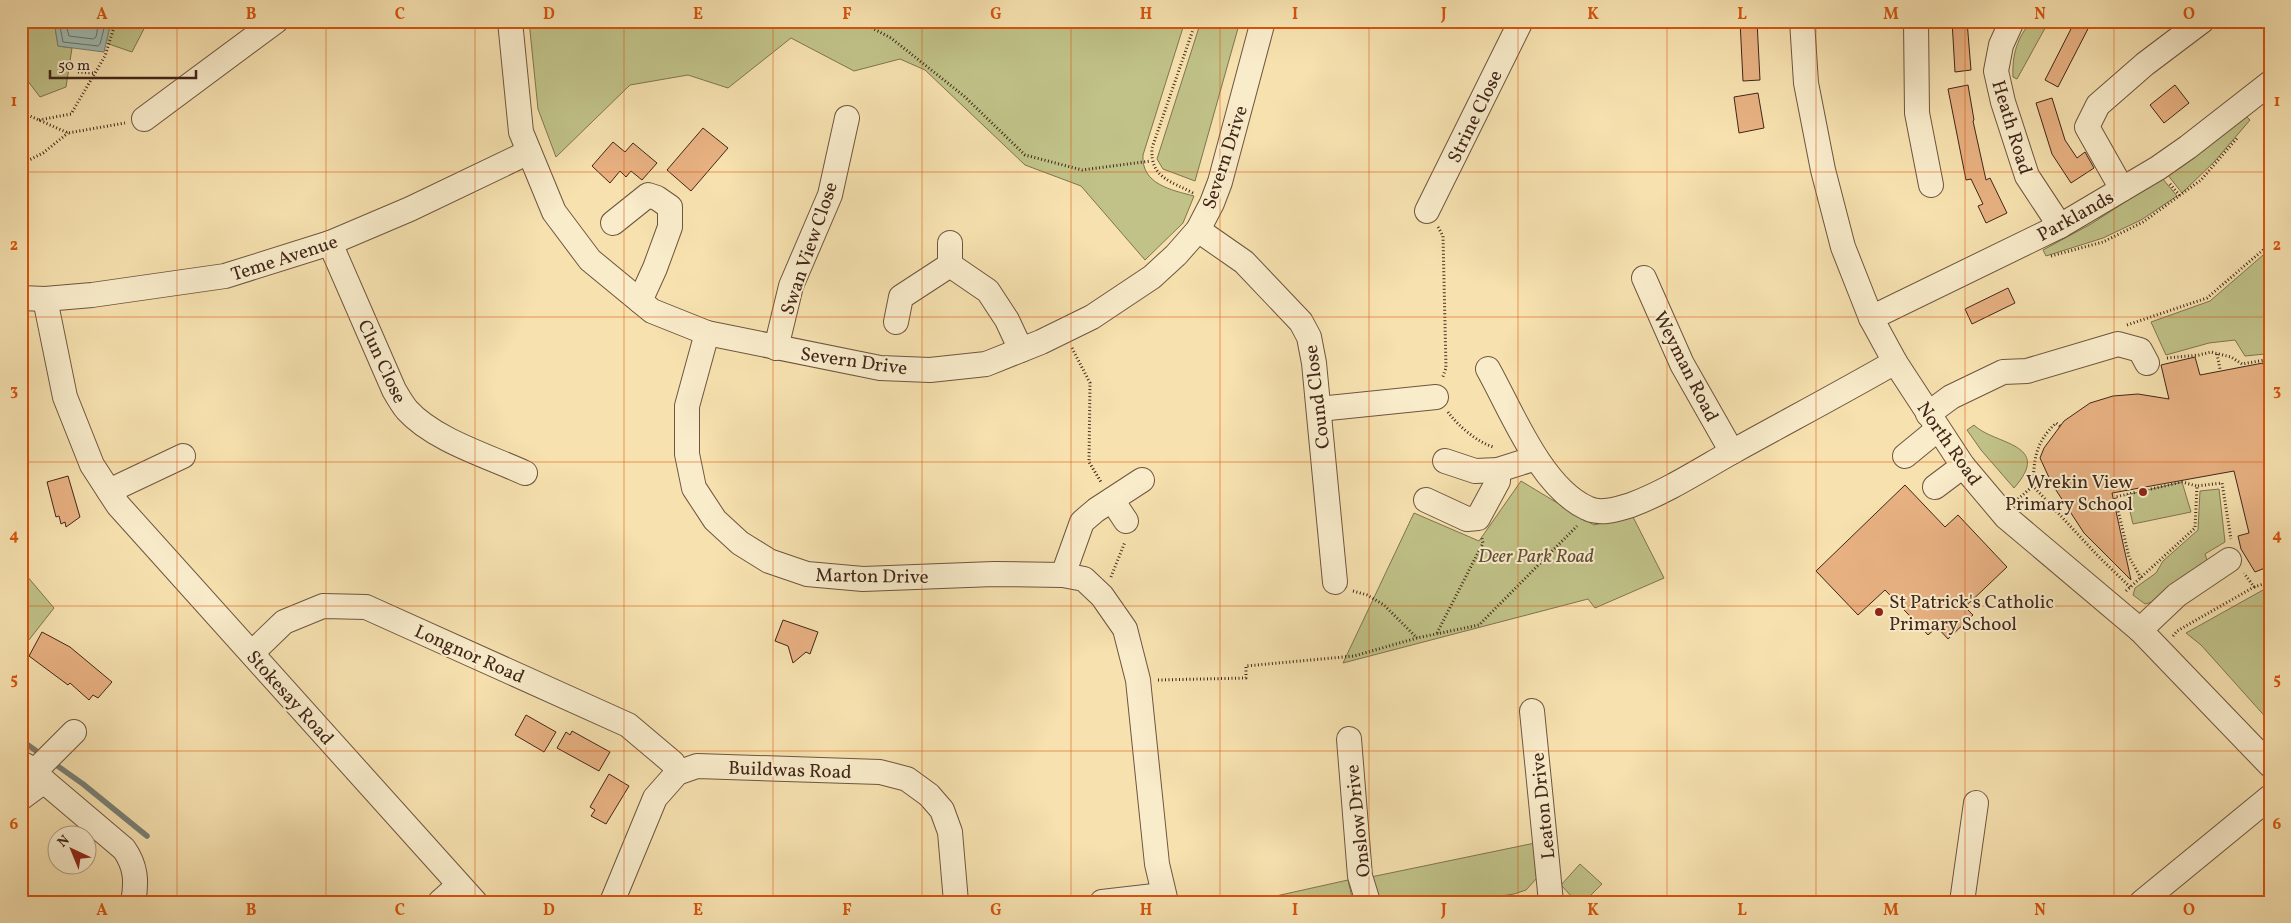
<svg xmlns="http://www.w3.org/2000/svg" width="2291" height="923" font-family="Vollkorn,serif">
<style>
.green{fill:#c0c288;stroke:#807451}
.water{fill:#9fbcb4;stroke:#798076}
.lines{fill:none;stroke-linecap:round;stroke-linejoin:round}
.shore{stroke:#707167;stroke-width:1}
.stream{stroke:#798076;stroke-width:5.5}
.building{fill:#e8b182;stroke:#41261a}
.minor-casing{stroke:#6e553f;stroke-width:26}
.path{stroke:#41261a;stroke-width:3;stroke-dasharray:1 2.5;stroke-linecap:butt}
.minor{stroke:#f9eccb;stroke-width:24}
.grid{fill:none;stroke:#d7540d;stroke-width:1;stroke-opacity:0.55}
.poi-dot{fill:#8f2418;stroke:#f9eccb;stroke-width:2}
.labels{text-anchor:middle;stroke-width:4;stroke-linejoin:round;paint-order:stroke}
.street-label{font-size:19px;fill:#41261a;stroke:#f9eccb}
.poi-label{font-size:19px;fill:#41261a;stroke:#f9eccb;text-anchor:end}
.park-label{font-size:19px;font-style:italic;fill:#614d36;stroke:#f9eccb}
.neatline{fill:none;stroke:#d7540d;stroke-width:2}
.grid-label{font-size:16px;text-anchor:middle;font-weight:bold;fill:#d7540d}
</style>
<rect width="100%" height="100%" fill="#f6e1af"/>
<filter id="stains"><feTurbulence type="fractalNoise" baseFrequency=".004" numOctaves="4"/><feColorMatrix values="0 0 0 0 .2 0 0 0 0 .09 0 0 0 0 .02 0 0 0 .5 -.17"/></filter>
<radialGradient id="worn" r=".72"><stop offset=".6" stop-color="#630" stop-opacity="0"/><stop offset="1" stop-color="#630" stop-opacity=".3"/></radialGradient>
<g class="green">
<polygon points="21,21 54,21 58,46 72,48 66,87 40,97 21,72"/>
<polygon points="111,21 148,21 132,52 106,43"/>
<path d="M529,21H995L1000,24V21H1185L1143,155C1141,184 1171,190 1194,196L1183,223L1145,260L1081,186L1025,165L925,70L900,59L854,71L791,38L728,88L688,75L630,85L556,157L538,109Z"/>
<polygon points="1201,21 1240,21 1195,181 1163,169 1157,159"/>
<path d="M2032,21H2049L2017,79L2013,77C2012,55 2017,37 2032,21Z"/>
<polygon points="2245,115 2250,120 2215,161 2182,193 2167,174"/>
<polygon points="2162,178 2177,196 2141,220 2103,238 2046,256 2043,250 2091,224"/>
<polygon points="2270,249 2270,371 2265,354 2245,356 2235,340 2209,343 2166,355 2151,322 2210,301"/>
<path d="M1974,425C1994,445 2054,443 2014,488L1981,450L1967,430Z"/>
<polygon points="1521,481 1594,525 1632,515 1664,578 1595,608 1588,599 1343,663 1414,513 1479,541"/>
<polygon points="2182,482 2191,512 2133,524 2126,495"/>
<polygon points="2219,489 2225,542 2205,554 2209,566 2156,601 2145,604 2133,595 2135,588 2156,573 2163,561 2198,530 2200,491"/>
<polygon points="21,569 54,608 21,650"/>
<polygon points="2270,588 2270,722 2201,645 2186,633 2263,590"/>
<polygon points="1535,843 1537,878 1526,890 1514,894 1463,902 1372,902 1366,878"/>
<polygon points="1580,864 1602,884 1584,902 1573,898 1561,885"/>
<polygon points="1348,880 1353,902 1249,902"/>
</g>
<polygon class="water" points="54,21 111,21 104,52 58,46"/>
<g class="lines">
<g class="shore">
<polyline points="59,21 63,42 98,46 100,44 106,21"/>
<polyline points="65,21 69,36 93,39 96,37 99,21"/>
</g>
<g class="stream">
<polyline points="21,740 42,755"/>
<polyline points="52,762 83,784 147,836"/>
</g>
</g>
<g class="building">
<polygon points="1740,21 1757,21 1760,80 1743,81"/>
<polygon points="1952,21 1967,21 1971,70 1955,72"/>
<polygon points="2075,21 2092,21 2058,87 2045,80"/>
<polygon points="1968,85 1974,120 1973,121 1986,180 1990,178 2007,213 1986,223 1978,206 1983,204 1971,179 1966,180 1948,89"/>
<polygon points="2175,85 2189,103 2164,123 2150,105"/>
<polygon points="1758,93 1764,128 1739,133 1734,97"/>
<polygon points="2052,98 2065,140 2077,158 2085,152 2094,168 2071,183 2052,154 2036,103"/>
<polygon points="703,128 728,148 691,191 667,170"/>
<polygon points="613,142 625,152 633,143 657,163 642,180 631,171 626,177 620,171 610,183 592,166"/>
<polygon points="2008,288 2015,303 1972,324 1965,309"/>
<polygon points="2195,357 2200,375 2263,363 2270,398 2270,566 2255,572 2241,549 2238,536 2249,533 2234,471 2112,493 2131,580 2084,533 2052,484 2040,458 2044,448 2064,421 2090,403 2113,396 2138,394 2169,399 2161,365"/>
<polygon points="68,476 80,517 66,527 65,522 61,524 59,516 56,517 47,482"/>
<polygon points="1905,485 1945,527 1958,515 2007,567 1965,607 1973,615 1948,639 1937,627 1928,635 1885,590 1858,615 1816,571"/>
<polygon points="783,620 818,632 810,654 806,652 793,663 788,646 775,641"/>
<polygon points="42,632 70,647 112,682 98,698 93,695 89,700 70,683 68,685 29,656"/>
<polygon points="526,715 556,732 544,752 515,735"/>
<polygon points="572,731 610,752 599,771 557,748 566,732 570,735"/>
<polygon points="609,774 629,786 606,824 591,816 595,810 590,807"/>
</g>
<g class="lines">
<defs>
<g id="minor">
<polyline points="510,21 521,132 554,212 590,260 652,311 707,333 880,368 930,370 986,364 1041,342 1092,317 1152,277 1176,255 1198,230 1212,203 1220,182 1263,21"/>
<polyline points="1802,21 1806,83 1823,170 1843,247 1871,318 1895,362 1963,466 2006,517 2140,630 2270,765"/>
<polyline points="1916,21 1917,113 1931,185"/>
<polyline points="2012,21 2001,45 1996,71 2003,102 2027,176 2060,226"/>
<polyline points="144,119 276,21"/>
<polyline points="2122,189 2087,127 2098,105 2145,64 2202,21"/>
<polyline points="1427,211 1521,21"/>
<polyline points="613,223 648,195 657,198 670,207 670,227 655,268 640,301"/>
<polyline points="1198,230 1244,262 1301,322 1309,337 1314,363 1335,582"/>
<path d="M330,243L394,390C398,397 402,404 407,410C434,440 488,456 525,473"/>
<polyline points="950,265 950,243"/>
<polyline points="1644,278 1682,364 1732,452"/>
<polyline points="21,298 45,299 92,295 225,276 330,243 410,209 529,152"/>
<polyline points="45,299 65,397 92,465 118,505 475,902"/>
<polyline points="1871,318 2060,226 2158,168 2188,147 2270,83"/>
<polyline points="896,322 901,297 950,265 988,291 1007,320 1021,350"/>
<polyline points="707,333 687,406 687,454 694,488 715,520 740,543 769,561 807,574 863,579 994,574 1063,575 1084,579 1102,596 1125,629 1138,680 1157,864 1166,902"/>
<polyline points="776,348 791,286 830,195 847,118"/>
<path d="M1488,369C1512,412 1541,487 1587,508C1600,515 1618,509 1631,505C1666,492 1700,470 1732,452C1786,422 1841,393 1895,362"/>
<polyline points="1319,409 1436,397"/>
<polyline points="1928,414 1951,397 2003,372 2027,371 2118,344 2140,350 2147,363"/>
<polyline points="1905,456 1938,429"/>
<polyline points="1445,461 1475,471 1498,470 1536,458"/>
<polyline points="1935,487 1963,466"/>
<polyline points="109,491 183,456"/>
<polyline points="1112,500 1126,521"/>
<polyline points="1426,500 1467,519 1478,518 1498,481 1498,470"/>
<polyline points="1063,575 1082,522 1096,510 1142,480"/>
<polyline points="2140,630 2177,595 2229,560"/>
<polyline points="252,653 284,622 323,606 366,607 628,725 673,763 677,773"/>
<polyline points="1532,711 1551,902"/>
<polyline points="1349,739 1360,876 1368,902"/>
<path d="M25,765L124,849C136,866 137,882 133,902"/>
<polyline points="34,772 74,732"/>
<polyline points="21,798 44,781"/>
<polyline points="440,902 459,885"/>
<polyline points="612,902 655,798 677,773 697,766 880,772 907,779 929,795 942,810 950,832 956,902"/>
<polyline points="1102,902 1163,895"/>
<polyline points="1962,902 1976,803"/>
<polyline points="2142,902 2270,797"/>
</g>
</defs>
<use href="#minor" class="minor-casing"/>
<g class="path">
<polyline points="859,21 891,38 964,96 1025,155 1082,170 1151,161"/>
<polyline points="78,72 94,73"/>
<polyline points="21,112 68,133 125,123"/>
<polyline points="39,120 71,114 105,56 116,21"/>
<polyline points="21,164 43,153 68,133"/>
<polyline points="2170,184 2180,196"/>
<path d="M1193,193C1171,181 1150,178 1152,148L1196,21"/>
<polyline points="1438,227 1443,236 1446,368 1442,379"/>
<polyline points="2051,256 2103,242 2143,222 2201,180 2238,137"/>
<polyline points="2127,325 2207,298 2270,244"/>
<polyline points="1072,348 1090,383 1089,462 1101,482"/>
<polyline points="2217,354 2220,369"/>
<polyline points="2167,358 2199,355 2211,352 2231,357 2242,364 2265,360 2270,380"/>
<path d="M1448,412C1457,425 1478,443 1494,447"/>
<path d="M2060,426L2056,423C2035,443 2034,459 2033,486L2098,556L2130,587"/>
<polyline points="2018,499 2033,486"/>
<polyline points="1111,577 1125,542"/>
<polyline points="2141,578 2129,557 2115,497 2182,482 2197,486"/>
<polyline points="2254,587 2270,582"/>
<polyline points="1353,591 1367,595 1384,605 1417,638"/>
<polyline points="2126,591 2195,528 2197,486 2222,483 2231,539"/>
<polyline points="1437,633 1483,543 1482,538"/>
<polyline points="2173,636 2177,631 2254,587 2244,573"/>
<polyline points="1158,680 1246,678 1246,666 1354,656 1417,638 1479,625 1577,526"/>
</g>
<use href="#minor" class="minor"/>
</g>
<path class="grid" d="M177,21V902M326,21V902M475,21V902M624,21V902M773,21V902M922,21V902M1071,21V902M1220,21V902M1369,21V902M1518,21V902M1667,21V902M1816,21V902M1965,21V902M2114,21V902M21,172H2270M21,317H2270M21,462H2270M21,606H2270M21,751H2270"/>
<g class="poi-dot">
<circle cx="2143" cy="492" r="5"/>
<circle cx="1879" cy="612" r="5"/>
</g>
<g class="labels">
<g class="street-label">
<text transform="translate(1474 116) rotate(-64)" y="7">Strine Close</text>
<text transform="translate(2013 127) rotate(73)" y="7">Heath Road</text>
<text transform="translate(1224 157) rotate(-72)" y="7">Severn Drive</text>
<text transform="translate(2075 215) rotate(-29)" y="7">Parklands</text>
<text transform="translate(808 248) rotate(-71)" y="7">Swan View Close</text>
<text transform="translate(284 257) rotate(-18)" y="7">Teme Avenue</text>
<text transform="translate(854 360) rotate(8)" y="7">Severn Drive</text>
<text transform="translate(383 361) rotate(65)" y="7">Clun Close</text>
<text transform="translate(1687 366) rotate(63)" y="7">Weyman Road</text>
<text transform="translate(1316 397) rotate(-97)" y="7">Cound Close</text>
<text transform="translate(1950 443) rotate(55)" y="7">North Road</text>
<text transform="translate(872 575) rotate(1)" y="7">Marton Drive</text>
<text transform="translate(470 653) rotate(24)" y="7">Longnor Road</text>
<text transform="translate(291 697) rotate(48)" y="7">Stokesay Road</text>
<text transform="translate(790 769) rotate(2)" y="7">Buildwas Road</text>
<text transform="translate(1542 806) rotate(-96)" y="7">Leaton Drive</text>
<text transform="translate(1357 821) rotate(-96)" y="7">Onslow Drive</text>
</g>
<g class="poi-label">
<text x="2133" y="488">Wrekin View<tspan x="2133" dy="22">Primary School</tspan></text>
<text x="1889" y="608" text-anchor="start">St Patrick's Catholic<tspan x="1889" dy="22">Primary School</tspan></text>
</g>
<g class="park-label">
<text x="1536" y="562">Deer Park Road</text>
</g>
</g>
<rect width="2291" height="923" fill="none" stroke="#f6e1af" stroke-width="55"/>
<g transform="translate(72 850) rotate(316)"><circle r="24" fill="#f9eccb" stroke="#af9d84"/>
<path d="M0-4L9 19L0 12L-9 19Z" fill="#8f2418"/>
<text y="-8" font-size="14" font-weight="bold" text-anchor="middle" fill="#41261a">N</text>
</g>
<path d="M50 70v8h146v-8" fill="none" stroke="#41261a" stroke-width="2.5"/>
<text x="58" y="70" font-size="15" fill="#41261a" stroke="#f9eccb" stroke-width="4" paint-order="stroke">50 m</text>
<rect x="28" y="28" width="2236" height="868" class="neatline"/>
<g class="grid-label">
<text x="102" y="19">A</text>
<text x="251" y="19">B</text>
<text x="400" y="19">C</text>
<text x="549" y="19">D</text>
<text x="698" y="19">E</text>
<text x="847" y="19">F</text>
<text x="996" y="19">G</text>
<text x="1146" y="19">H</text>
<text x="1295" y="19">I</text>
<text x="1444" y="19">J</text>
<text x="1593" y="19">K</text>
<text x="1742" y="19">L</text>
<text x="1891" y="19">M</text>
<text x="2040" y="19">N</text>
<text x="2189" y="19">O</text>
<text x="14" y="106">1</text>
<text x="2277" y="106">1</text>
<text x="14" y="250">2</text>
<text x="2277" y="250">2</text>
<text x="14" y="395">3</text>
<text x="2277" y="395">3</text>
<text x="14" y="540">4</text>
<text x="2277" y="540">4</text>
<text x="14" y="684">5</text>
<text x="2277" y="684">5</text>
<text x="14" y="829">6</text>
<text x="2277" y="829">6</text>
<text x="102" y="915">A</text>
<text x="251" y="915">B</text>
<text x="400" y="915">C</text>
<text x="549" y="915">D</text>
<text x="698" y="915">E</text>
<text x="847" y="915">F</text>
<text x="996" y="915">G</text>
<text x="1146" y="915">H</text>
<text x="1295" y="915">I</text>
<text x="1444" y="915">J</text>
<text x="1593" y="915">K</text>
<text x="1742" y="915">L</text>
<text x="1891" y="915">M</text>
<text x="2040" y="915">N</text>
<text x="2189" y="915">O</text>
</g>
<rect width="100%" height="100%" filter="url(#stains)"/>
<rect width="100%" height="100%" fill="url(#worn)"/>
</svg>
